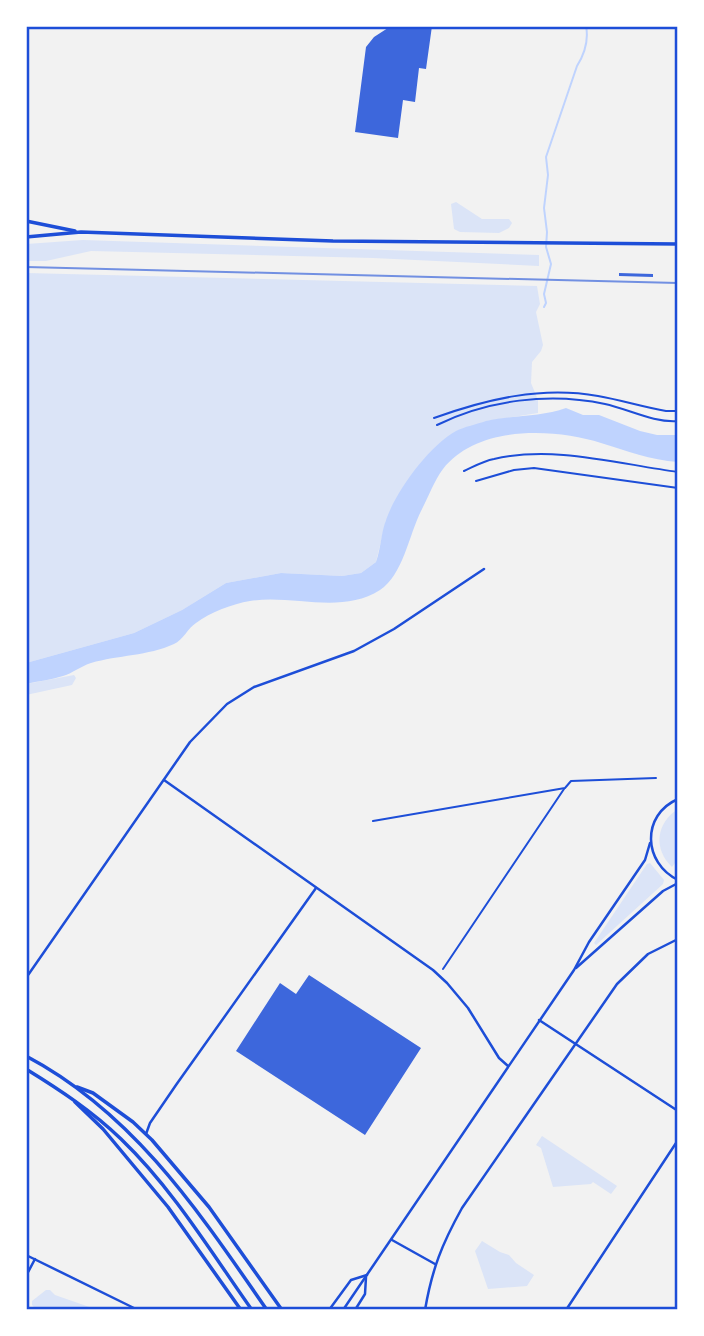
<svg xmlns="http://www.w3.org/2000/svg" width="704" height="1336" font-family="Roboto,sans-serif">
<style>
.green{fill:#dbe4f7}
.water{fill:#bfd3fe}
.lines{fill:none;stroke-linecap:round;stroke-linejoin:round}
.stream{stroke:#bfd3fe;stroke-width:2}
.building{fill:#3d67dc}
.pedestrian{stroke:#1d4ed8;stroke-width:2}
.minor{stroke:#1d4ed8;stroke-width:2.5}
.tertiary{stroke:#1d4ed8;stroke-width:3.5}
.secondary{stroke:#1d4ed8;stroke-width:3.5}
.rail{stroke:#7290e2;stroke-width:2}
.neatline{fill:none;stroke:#1d4ed8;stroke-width:2.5}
</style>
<rect width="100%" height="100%" fill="#f2f2f2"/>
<g class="green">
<polygon points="456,202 482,219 509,219 512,223 509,228 499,233 460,232 454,229 451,204"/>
<polygon points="83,240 539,255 539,266 373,258 91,251 46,261 26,261 26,244"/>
<polygon points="26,273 537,286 540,304 536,312 543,345 541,351 532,362 531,383 538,400 538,413 487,421 386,520 376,562 361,573 342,576 281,573 226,583 182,610 134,633 26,663"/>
<polygon points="74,675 76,678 72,685 26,695 26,684"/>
<path d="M678,809V859L672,867C653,849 656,823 678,809Z"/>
<polygon points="650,863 664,880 663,884 596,945 594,943 647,864"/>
<polygon points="542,1136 617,1186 611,1194 593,1182 591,1184 553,1187 541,1148 536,1145"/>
<polygon points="482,1241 500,1252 509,1255 516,1263 534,1275 527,1286 488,1289 475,1251"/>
<polygon points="46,1290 50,1290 55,1295 98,1310 37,1310 32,1305 32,1301"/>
</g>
<path class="water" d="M566,408L583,415H599L640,431L657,435H678V462C650,460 627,451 601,443C554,428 477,425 443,469C434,481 428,498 421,511C409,535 403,575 380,590C341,615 292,594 250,601C232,604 211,612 196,623C188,628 183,640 174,644C148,656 118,655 91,663C81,666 73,673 63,676C51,680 38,681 26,684V663L134,633L182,610L226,583L281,573L342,576L361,573L376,562C381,548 381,533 386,520C396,491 429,446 456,431C464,427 477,424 486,421C513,415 541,417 566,408Z"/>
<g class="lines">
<path class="stream" d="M544,307L546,303L544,294L551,264L546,247L547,232L544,208L548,175L546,157L577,66C585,53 589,41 586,26"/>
</g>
<g class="building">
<polygon points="391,26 432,26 426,69 419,68 415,102 403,100 398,138 355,132 366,47 374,37"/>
<polygon points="619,273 653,274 653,277 619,276"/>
<polygon points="309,975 421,1048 365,1135 236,1051 280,983 296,994"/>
</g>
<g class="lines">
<g class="pedestrian">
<path d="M434,418C487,399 541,386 598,396C621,400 643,407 666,411H678"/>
<path d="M437,425C487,400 550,392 605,404C628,409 654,423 678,421"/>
<path d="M464,471C473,467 483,461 494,459C554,445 618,464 678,472"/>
<polyline points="476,481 514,470 534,468 678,488"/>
<polyline points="373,821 565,788 571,781 656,778"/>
<polyline points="443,969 564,789"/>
</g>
<g class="minor">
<polyline points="164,780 433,970 447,983 468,1008 499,1058 508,1066"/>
<path d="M678,799C641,815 643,863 678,880"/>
<polyline points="576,968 663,891 678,883"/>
<polyline points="26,978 190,742 227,704 254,687 354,651 394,629 484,569"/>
<polyline points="539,1020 678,1111"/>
<polyline points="146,1134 150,1123 176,1085 316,888"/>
<polyline points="392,1240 435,1264"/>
<polyline points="26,1255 138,1310"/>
<polyline points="26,1276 35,1259"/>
<polyline points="329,1310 351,1280 367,1275"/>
<polyline points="343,1310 574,970 589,942 645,860 650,843"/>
<polyline points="355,1310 365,1294 366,1277"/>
<path d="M425,1310C432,1269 442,1244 462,1208L617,984L648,954L678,939"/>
<polyline points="566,1310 678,1140"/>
</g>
<g class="tertiary">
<polyline points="26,221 75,231"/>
<polyline points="26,237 81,232 333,241 678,244"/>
<polyline points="77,1087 93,1093 133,1122 152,1140 209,1207 282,1310"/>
<polyline points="75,1102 103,1129 168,1207 241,1310"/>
</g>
<g class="secondary">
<path d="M26,1056C134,1113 199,1212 267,1310"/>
<path d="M26,1069C60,1090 92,1111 121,1139C173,1189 211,1252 252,1310"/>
</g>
<polyline class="rail" points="26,267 678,283"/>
</g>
<rect width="704" height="1336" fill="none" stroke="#ffffff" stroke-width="56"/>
<rect x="28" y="28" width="648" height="1280" class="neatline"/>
</svg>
